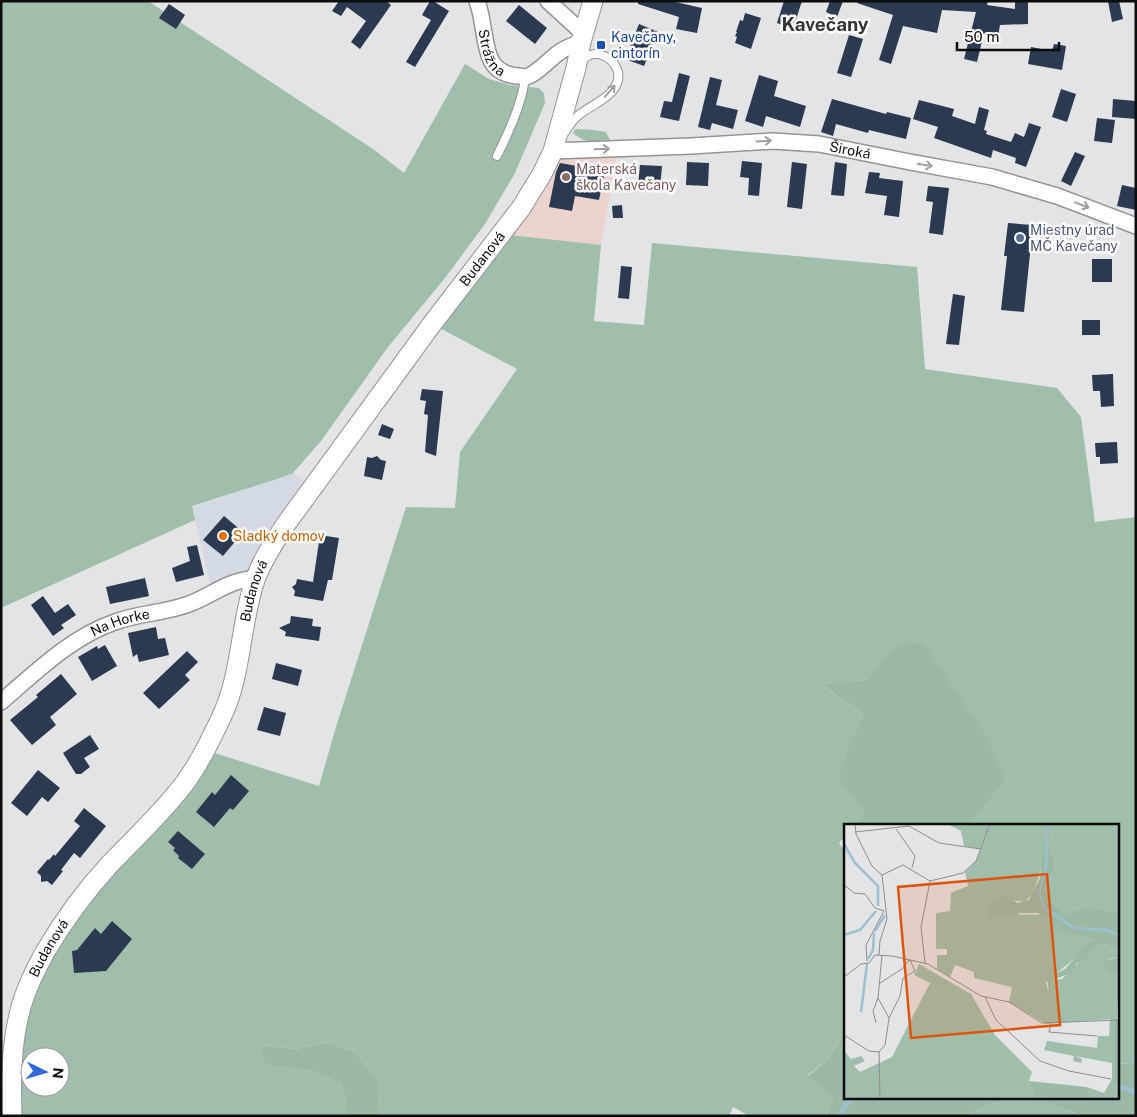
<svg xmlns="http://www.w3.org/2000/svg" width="1137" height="1117" font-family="'Public Sans',sans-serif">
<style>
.built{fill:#d4dae3}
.education{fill:#edd3ce}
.green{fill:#a0bfaa;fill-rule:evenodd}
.forest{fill:#9bbaa5}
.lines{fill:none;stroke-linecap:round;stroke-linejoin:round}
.stream{stroke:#9dc0d1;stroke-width:4.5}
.building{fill:#2b3a51}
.service-casing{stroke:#949597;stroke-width:10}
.minor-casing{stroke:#949597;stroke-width:18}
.tertiary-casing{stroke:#949597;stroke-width:21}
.service{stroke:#fff;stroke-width:8}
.minor{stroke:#fff;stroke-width:15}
.tertiary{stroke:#fff;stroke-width:19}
.oneway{stroke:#9e9e9f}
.transit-dot{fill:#1a4fb4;stroke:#fff;stroke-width:2}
.education-dot{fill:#8d6e63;stroke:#fff;stroke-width:2}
.service-dot{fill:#5c6f8a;stroke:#fff;stroke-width:2}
.food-dot{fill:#e8710a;stroke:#fff;stroke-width:2}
.labels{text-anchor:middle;stroke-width:5;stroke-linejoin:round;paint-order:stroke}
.transit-label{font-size:14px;fill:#164399;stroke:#fff;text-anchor:start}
.street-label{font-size:14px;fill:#0d0d0e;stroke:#fff}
.education-label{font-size:14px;fill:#785e54;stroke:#fff;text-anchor:start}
.service-label{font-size:14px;fill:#4e5e75;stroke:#fff;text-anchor:start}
.food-label{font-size:14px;fill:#c56008;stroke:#fff;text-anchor:start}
.district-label{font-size:19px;font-weight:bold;fill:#323435;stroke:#fff}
.inset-river{fill:none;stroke:#9dc0d1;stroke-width:2.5}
.inset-road{fill:none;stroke:#8d8e90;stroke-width:1}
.view{fill:#dd550c;fill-opacity:0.15;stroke:#dd550c;stroke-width:2.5}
.inset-edge{fill:none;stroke:#0d0d0e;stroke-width:2.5}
</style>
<rect width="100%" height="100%" fill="#e2e4e6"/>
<polygon class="built" points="293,473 312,487 256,579 212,593 192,507 277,479"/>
<polygon class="education" points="618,149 601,245 501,234 553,151"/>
<g class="green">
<polygon points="1,1 148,1 373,149 404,173 465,64 489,79 510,85 539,88 544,93 545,103 515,173 485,224 445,278 388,347 321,441 293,473 277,479 192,506 195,520 1,608"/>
<path d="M576,129L593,130L606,132L612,144C599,143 584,143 574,134L573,132Z"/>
<path d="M501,234L601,245L594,321L644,325L652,243L917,267L925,369L1057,388L1081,417L1095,522L1136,517V1063L1118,1064V826H969L1006,780L896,646L866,680L823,686L863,714L853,736L866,810L853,826H846V835L839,843L846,853V1031L828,1059L808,1075L833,1098L826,1116H749L733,1107L729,1116H380L379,1082L357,1053L327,1042L296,1049L266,1045L269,1066L311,1071L341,1083L347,1104V1116H12L11,1090L36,969L205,750L319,786L336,727L406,507L455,508L460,452L517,369L432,324ZM30,1057H60V1087H30Z"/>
<polygon points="1030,1098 1035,1098 1054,1106 1085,1116 966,1116 989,1104"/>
</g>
<g class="forest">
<polygon points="923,643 987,738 1006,780 969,826 853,826 865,810 838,779 853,736 863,714 822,685 866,680 896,645"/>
<polygon points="846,1031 846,1098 1030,1098 989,1104 966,1116 826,1116 833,1098 808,1076 828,1059"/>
<polygon points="327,1042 357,1053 379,1082 380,1116 347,1116 347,1104 341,1083 311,1071 268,1066 261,1056 265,1045 296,1049"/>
<polygon points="1136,1063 1136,1116 1085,1116 1054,1106 1035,1098 1118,1098 1118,1064"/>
</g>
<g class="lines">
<g class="stream">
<polyline points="1118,1086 1136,1092"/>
<polyline points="839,1116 847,1104 853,1098"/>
</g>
</g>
<g class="building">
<polygon points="339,1 386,1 391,5 360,49 351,42 366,21 347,7 341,16 332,11"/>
<polygon points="430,1 433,1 449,11 415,67 406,62 431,20 422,15"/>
<polygon points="638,1 671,1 702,8 697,33 676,29 679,17 638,4"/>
<polygon points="784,1 802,1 793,29 777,23"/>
<polygon points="830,1 843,1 837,17 826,12"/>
<polygon points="858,1 988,1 987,5 1015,9 1015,1 1028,1 1028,24 1000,25 998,36 984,33 977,62 964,59 976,12 942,10 937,33 903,26 891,64 879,60 893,15 857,3"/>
<polygon points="1108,1 1119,1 1123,19 1112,22"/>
<polygon points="169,4 185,15 176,29 159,18"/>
<polygon points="519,5 547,28 535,44 506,21"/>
<polygon points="745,13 761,18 751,49 735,43 737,37 735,36 737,32 736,32 740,20 743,21"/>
<polygon points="639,24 658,32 644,66 625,59"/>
<polygon points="849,35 863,39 851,77 837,73"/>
<polygon points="1054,44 1066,46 1062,70 1028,64 1031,47 1052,51"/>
<polygon points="679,73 690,76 679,121 660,117 664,101 672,102"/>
<polygon points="759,75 778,81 774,96 806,106 800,127 766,116 763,127 745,121"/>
<polygon points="710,77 722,80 716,105 738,110 733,129 712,123 710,130 698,127"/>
<polygon points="1061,89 1076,94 1067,122 1052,117"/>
<polygon points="832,99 886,114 887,112 911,118 906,139 869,130 868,133 836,124 833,136 821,132"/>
<polygon points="1113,99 1136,101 1136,119 1112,117"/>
<polygon points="919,100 954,109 952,116 975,124 979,107 989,110 984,130 987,131 986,134 1011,142 1015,133 1024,137 1029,123 1041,127 1026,167 1015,163 1016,158 993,150 991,158 934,138 938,127 913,119"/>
<polygon points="1097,118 1115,120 1112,143 1094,141"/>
<polygon points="1075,152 1085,156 1071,186 1061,181"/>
<polygon points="742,161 762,163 759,196 748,195 749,178 740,177"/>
<polygon points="687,162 709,163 708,186 686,185"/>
<polygon points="792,162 807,164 802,209 787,207"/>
<polygon points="835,162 847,164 844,196 831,195"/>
<polygon points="560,163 605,171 599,200 575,196 572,211 549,207 556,172"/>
<polygon points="640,165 662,166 660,188 638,186"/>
<polygon points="869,172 880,173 879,178 903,181 899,217 884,215 887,196 865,193"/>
<polygon points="1122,185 1136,188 1136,210 1117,206"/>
<polygon points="928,186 949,188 943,235 929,233 933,202 926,201"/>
<polygon points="622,205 623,218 613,218 612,206"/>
<polygon points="1008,223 1033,225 1024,312 1001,310 1007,256 1004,256"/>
<rect x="1092" y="259" width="20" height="23"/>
<polygon points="621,266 632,267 629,299 618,298"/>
<polygon points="953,294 965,296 959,345 946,344"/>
<rect x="1082" y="320" width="18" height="15"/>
<polygon points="1113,374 1114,406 1101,407 1100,391 1093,391 1092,375"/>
<polygon points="422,389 443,391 436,456 425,452 428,415 424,414 426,401 420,400"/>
<polygon points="382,424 394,429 390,439 378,435"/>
<polygon points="1117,442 1118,463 1100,464 1100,457 1096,457 1095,443"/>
<polygon points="377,456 381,460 386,461 382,480 364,476 367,457 372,458"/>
<polygon points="224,516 243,532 223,556 203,540"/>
<polygon points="320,535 339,538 332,580 328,580 323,601 294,596 295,591 292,587 296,584 297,579 313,582"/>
<polygon points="197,545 204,575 176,582 172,568 190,561 187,547"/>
<polygon points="145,578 149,596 110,604 106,587"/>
<polygon points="43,596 55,613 68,604 76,615 61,625 64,628 53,636 31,605"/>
<polygon points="291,616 313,619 312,626 321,627 319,641 285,636 286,632 279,628 290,623"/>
<polygon points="156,627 158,639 165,638 169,655 139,662 137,654 133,657 128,633"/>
<polygon points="105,645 117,666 92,681 78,657 97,646 98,649"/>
<polygon points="187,651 198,662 185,675 190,680 159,709 143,693"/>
<polygon points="276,663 302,670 298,686 272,679"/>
<polygon points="61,674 77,694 50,717 56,725 32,745 10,720 38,697 36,695"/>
<polygon points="264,707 286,713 280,736 257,730"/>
<polygon points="90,735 99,749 84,758 90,767 81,774 76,774 63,753"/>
<polygon points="38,770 60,788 48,802 42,797 27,816 11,803"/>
<polygon points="231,775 249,791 233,810 230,808 214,827 196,812 212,792 215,795"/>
<polygon points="84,808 106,826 80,858 74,853 61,870 63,871 52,885 47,881 41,882 41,876 37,872 48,859 49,860 54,854 55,856 80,826 74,821"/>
<polygon points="178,831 205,854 192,869 178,858 179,856 173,850 175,848 168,842"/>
<polygon points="112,921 132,939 106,971 74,973 72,951 77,950 95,928 101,934"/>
</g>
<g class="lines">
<defs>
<g id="service">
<path d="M565,132C569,126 574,118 580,114C593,104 614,97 618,80C622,61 595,44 582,61"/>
<path d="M497,156C508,134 523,102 525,77"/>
</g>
<g id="minor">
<path id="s1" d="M477,1C484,20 483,40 490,58C495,70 505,75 518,76C518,76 525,77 526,77C535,75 549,60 557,54C564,48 573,45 581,42"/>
<polyline points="548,1 584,34"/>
<path id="s2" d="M553,151L691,146L773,141L819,144L910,162L992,177L1057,196L1136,226"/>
<path id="s3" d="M1,702C36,672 71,637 115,622C139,613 165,613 189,604C211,596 231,578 256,579"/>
</g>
<g id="tertiary">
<path id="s4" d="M12,1116C11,1081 11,1045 20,1011C25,990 35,971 45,952C64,920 85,891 110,864C135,838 162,813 184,784C199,764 210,741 221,718C242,675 240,624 255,580C262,560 275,541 286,524L432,324L521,208L542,174L553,151L576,68L581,42L593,1"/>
</g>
</defs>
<use href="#service" class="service-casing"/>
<use href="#minor" class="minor-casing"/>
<use href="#tertiary" class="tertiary-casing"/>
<use href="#service" class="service"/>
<use href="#minor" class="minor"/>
<use href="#tertiary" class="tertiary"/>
</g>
<defs><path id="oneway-shaft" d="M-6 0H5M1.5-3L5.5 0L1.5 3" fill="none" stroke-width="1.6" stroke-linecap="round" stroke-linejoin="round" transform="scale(1.25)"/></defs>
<g class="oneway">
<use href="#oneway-shaft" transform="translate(610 91) rotate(-49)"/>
<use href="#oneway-shaft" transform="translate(764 141) rotate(-4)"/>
<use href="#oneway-shaft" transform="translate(602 149) rotate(-2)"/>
<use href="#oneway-shaft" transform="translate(925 165) rotate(10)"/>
<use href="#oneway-shaft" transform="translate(1082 205) rotate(21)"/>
</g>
<rect class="transit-dot" x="596" y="40" width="10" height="10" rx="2.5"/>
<circle class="education-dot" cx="566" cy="177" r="5"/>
<circle class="service-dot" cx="1020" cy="238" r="5"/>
<circle class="food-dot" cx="223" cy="536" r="5"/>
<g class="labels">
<g class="transit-label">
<text x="611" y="42">Kavečany,<tspan x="611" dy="16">cintorín</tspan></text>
</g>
<g class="street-label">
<text dy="5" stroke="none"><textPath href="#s1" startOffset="54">Strážna</textPath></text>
<text dy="5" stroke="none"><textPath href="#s2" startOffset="298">Široká</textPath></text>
<text dy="5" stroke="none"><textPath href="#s4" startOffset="1001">Budanová</textPath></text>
<text dy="5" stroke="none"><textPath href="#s4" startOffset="596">Budanová</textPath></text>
<text dy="5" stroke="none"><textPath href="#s3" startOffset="145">Na Horke</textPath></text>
<text dy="5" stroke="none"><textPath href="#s4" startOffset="175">Budanová</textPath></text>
</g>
<g class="education-label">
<text x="576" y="174">Materská<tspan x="576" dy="16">škola Kavečany</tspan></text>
</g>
<g class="service-label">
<text x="1030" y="235">Miestny úrad<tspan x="1030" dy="16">MČ Kavečany</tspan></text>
</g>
<g class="food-label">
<text x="233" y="541">Sladký domov</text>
</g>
<g class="district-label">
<text x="825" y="31">Kavečany</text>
</g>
</g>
<g transform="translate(844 824)">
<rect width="275" height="275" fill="#e2e4e6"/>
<path d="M103,0H199L205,21L189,69L181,78L166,76L148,91L149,96L152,91L165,90L204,91L208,92L206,103L248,115L240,127L202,158L204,167L208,156L218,155L251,123L259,120L275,126V133L265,135L266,149H275L270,260L275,265V275H245L243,269V263L260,269L268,255V239L231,232L238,235L237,239L229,237L230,232L200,226L203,217L253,224L254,212H265L266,195L202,200L165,178L168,163L130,154V148L111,141L106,153L93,145V131H103V125H92V89L106,87L107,69L124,62L121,48L132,37L137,25L120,22L117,7ZM206,0H275V90L241,83L222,89L208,79L201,64L212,40L207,27ZM75,140L127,170L151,211L188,248L185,257L190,275H0V227L7,235L17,232L21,237L10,242L16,248L48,233L86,159L70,151Z" fill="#a0bfaa"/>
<path d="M199,0H206L207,27L212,40L201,64L208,79L222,89L241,83L275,89V126L259,120L251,123L238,138L233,139L228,149L208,156L205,167L203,154L221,145L248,115L206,104L208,92L201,94L194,89H175L170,93L165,90L161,94L152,91L149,97L142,84L159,71L174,79L185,76L196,54L198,29L203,28L205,21ZM275,133V149H266L257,138ZM271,195L275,196V264L270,261ZM185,257L243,263L245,275H190Z" fill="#9bbaa5"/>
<path class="inset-river" d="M204,0L202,44L195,68L200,84L231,104L262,106L275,111M0,20L11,39L34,62V82M31,107L41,91M0,111L16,106L32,87M24,135L29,126L30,109M17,188L23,140"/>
<path class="inset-road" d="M11,0L12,10L28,42L38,51M52,5L71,32L68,44M11,8L65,2L95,19L137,25M38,51L59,41L86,57L119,49L132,37L146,0M0,61L10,69L21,70L31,84L40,87M35,131L36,117L43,95L38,51M38,131L34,174L45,194M23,137L22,121L40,87M81,139L77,103L86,57M0,153L17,140L25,139L31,131L48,132L84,140L137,172L165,178L198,199L275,196M36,159L58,145L65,136M141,173L152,196L196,237L225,247L267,255M32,199L29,187L34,174M207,200L205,208L253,212M0,211L25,227L35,228M36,275L35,228L41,221L45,194L56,172L59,154L71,147L66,136"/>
<path class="view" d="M203,50L216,201L67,214L54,63Z"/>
<rect width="275" height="275" class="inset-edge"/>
</g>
<rect width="1137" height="1117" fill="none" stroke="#0d0d0e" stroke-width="5"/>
<g transform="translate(45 1072) rotate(95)"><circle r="24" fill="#ffffff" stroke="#9e9e9f"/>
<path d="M0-4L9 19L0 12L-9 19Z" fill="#316ad9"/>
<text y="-8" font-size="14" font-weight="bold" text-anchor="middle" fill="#0d0d0e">N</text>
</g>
<path d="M957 42v8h102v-8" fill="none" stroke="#0d0d0e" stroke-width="2.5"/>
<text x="964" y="42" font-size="15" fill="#0d0d0e" stroke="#ffffff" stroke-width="4" paint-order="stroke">50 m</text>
</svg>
